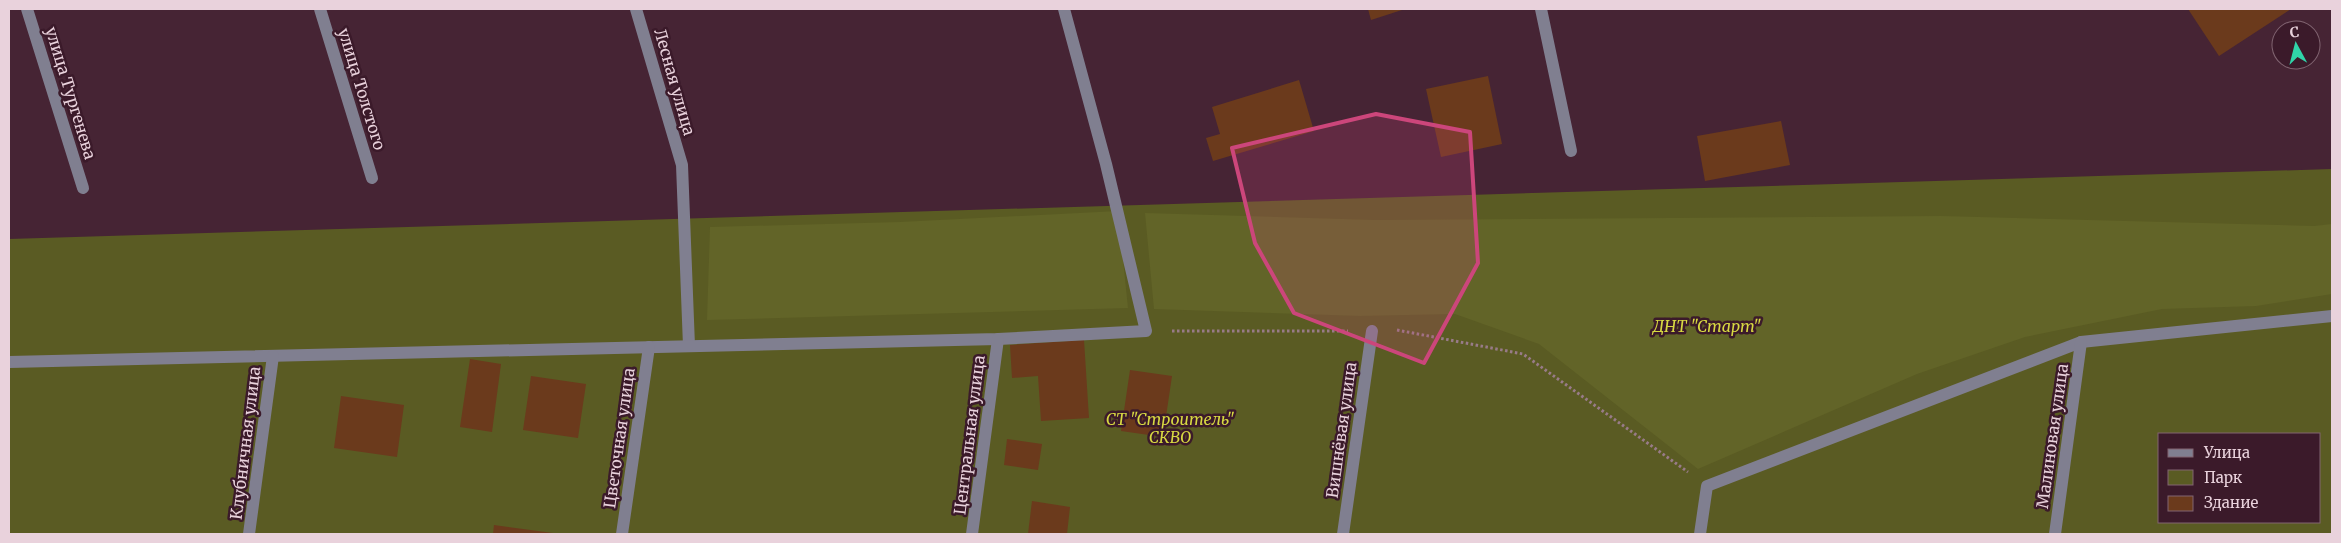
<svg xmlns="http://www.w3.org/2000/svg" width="2341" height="543" font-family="Merriweather,serif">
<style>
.green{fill:#5a5b23;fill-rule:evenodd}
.forest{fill:#626428}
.building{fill:#6b3a1c}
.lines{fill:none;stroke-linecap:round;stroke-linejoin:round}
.path{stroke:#987b88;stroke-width:3;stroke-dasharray:2.5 2.5;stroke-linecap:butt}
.minor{stroke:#807f90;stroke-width:12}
.marked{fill:#cc467b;fill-opacity:0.2;stroke:#cc467b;stroke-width:4;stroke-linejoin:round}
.labels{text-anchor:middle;stroke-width:5;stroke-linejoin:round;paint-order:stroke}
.street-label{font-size:16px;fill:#e9d2dc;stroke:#3b1a2a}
.park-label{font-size:16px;font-style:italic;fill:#d8da42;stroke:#3b1a2a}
</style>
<rect width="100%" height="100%" fill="#462434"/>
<path class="green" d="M2332,169V534H9V239ZM2160,434H2320V522H2160Z"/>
<g class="forest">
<polygon points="1118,211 1128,308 707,320 710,227 900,222"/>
<polygon points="1145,213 1375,220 1941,216 2314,226 2332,224 2332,294 2256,306 2162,309 2025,337 1917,374 1698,469 1539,344 1455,314 1360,316 1154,309"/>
</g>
<g class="building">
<polygon points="1368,9 1405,9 1371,20"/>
<polygon points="2188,9 2291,9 2219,56"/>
<polygon points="1488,76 1502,144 1441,157 1426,89"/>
<polygon points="1299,80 1314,131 1213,161 1206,138 1220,134 1212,107"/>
<polygon points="1781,121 1790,165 1705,181 1697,136"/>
<polygon points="1084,340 1089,418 1041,421 1038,376 1012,378 1010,345"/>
<polygon points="470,359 501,364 492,432 460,427"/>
<polygon points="1130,370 1172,376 1163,437 1121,431"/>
<polygon points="531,376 586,384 578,438 523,430"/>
<polygon points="341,396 404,405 397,457 334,448"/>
<polygon points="1007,439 1042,444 1038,470 1004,465"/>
<polygon points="1032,501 1070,507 1067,534 1028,534"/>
<polygon points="494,525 553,533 553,534 493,534"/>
</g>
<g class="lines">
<g class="path">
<polyline points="1397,330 1523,354 1688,472"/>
<polyline points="1172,331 1348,331"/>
</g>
<g class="minor">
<polyline points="27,9 83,188"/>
<polyline points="320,9 372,178"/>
<polyline points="636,9 682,165 689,346"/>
<polyline points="1541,9 1571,151"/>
<polyline points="9,362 998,339 1146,331 1106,164 1064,9"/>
<polyline points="249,534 273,356"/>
<polyline points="622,534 649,347"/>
<polyline points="972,534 998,339"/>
<polyline points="1343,534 1372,331"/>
<polyline points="1700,534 1707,486 2081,342 2332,316"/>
<polyline points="2055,534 2081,342"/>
</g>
</g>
<path class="marked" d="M1376,114L1470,132L1478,263L1424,363L1294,313L1255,243L1232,148Z"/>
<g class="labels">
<g class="street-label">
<text transform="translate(675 82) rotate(74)" y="6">Лесная улица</text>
<text transform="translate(362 89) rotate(73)" y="6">улица Толстого</text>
<text transform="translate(71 93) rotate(73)" y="6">улица Тургенева</text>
<text transform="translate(1341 430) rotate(-82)" y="6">Вишнёвая улица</text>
<text transform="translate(969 435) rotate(-83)" y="6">Центральная улица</text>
<text transform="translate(2052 436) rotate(-82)" y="6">Малиновая улица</text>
<text transform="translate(619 438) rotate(-82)" y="6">Цветочная улица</text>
<text transform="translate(245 443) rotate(-83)" y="6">Клубничная улица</text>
</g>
<g class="park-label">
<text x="1707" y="332">ДНТ "Старт"</text>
<text x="1170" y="425">СТ "Строитель"<tspan x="1170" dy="18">СКВО</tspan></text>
</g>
</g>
<rect width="2341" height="543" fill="none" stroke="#e9d2dc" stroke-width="20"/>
<rect x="2158" y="433" width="162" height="90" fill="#3b1a2a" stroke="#816471"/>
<rect x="2168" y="449" width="25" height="8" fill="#807f90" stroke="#816471"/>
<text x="2204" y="458" font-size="15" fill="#e9d2dc">Улица</text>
<rect x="2168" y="470" width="25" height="15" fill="#5a5b23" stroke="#816471"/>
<text x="2204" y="483" font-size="15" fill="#e9d2dc">Парк</text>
<rect x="2168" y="496" width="25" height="15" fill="#6b3a1c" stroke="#816471"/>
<text x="2204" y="508" font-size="15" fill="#e9d2dc">Здание</text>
<g transform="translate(2296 45) rotate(353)"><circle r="24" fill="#3b1a2a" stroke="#816471"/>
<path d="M0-4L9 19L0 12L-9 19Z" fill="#30d4a9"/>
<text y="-8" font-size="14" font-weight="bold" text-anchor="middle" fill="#e9d2dc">С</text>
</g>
</svg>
